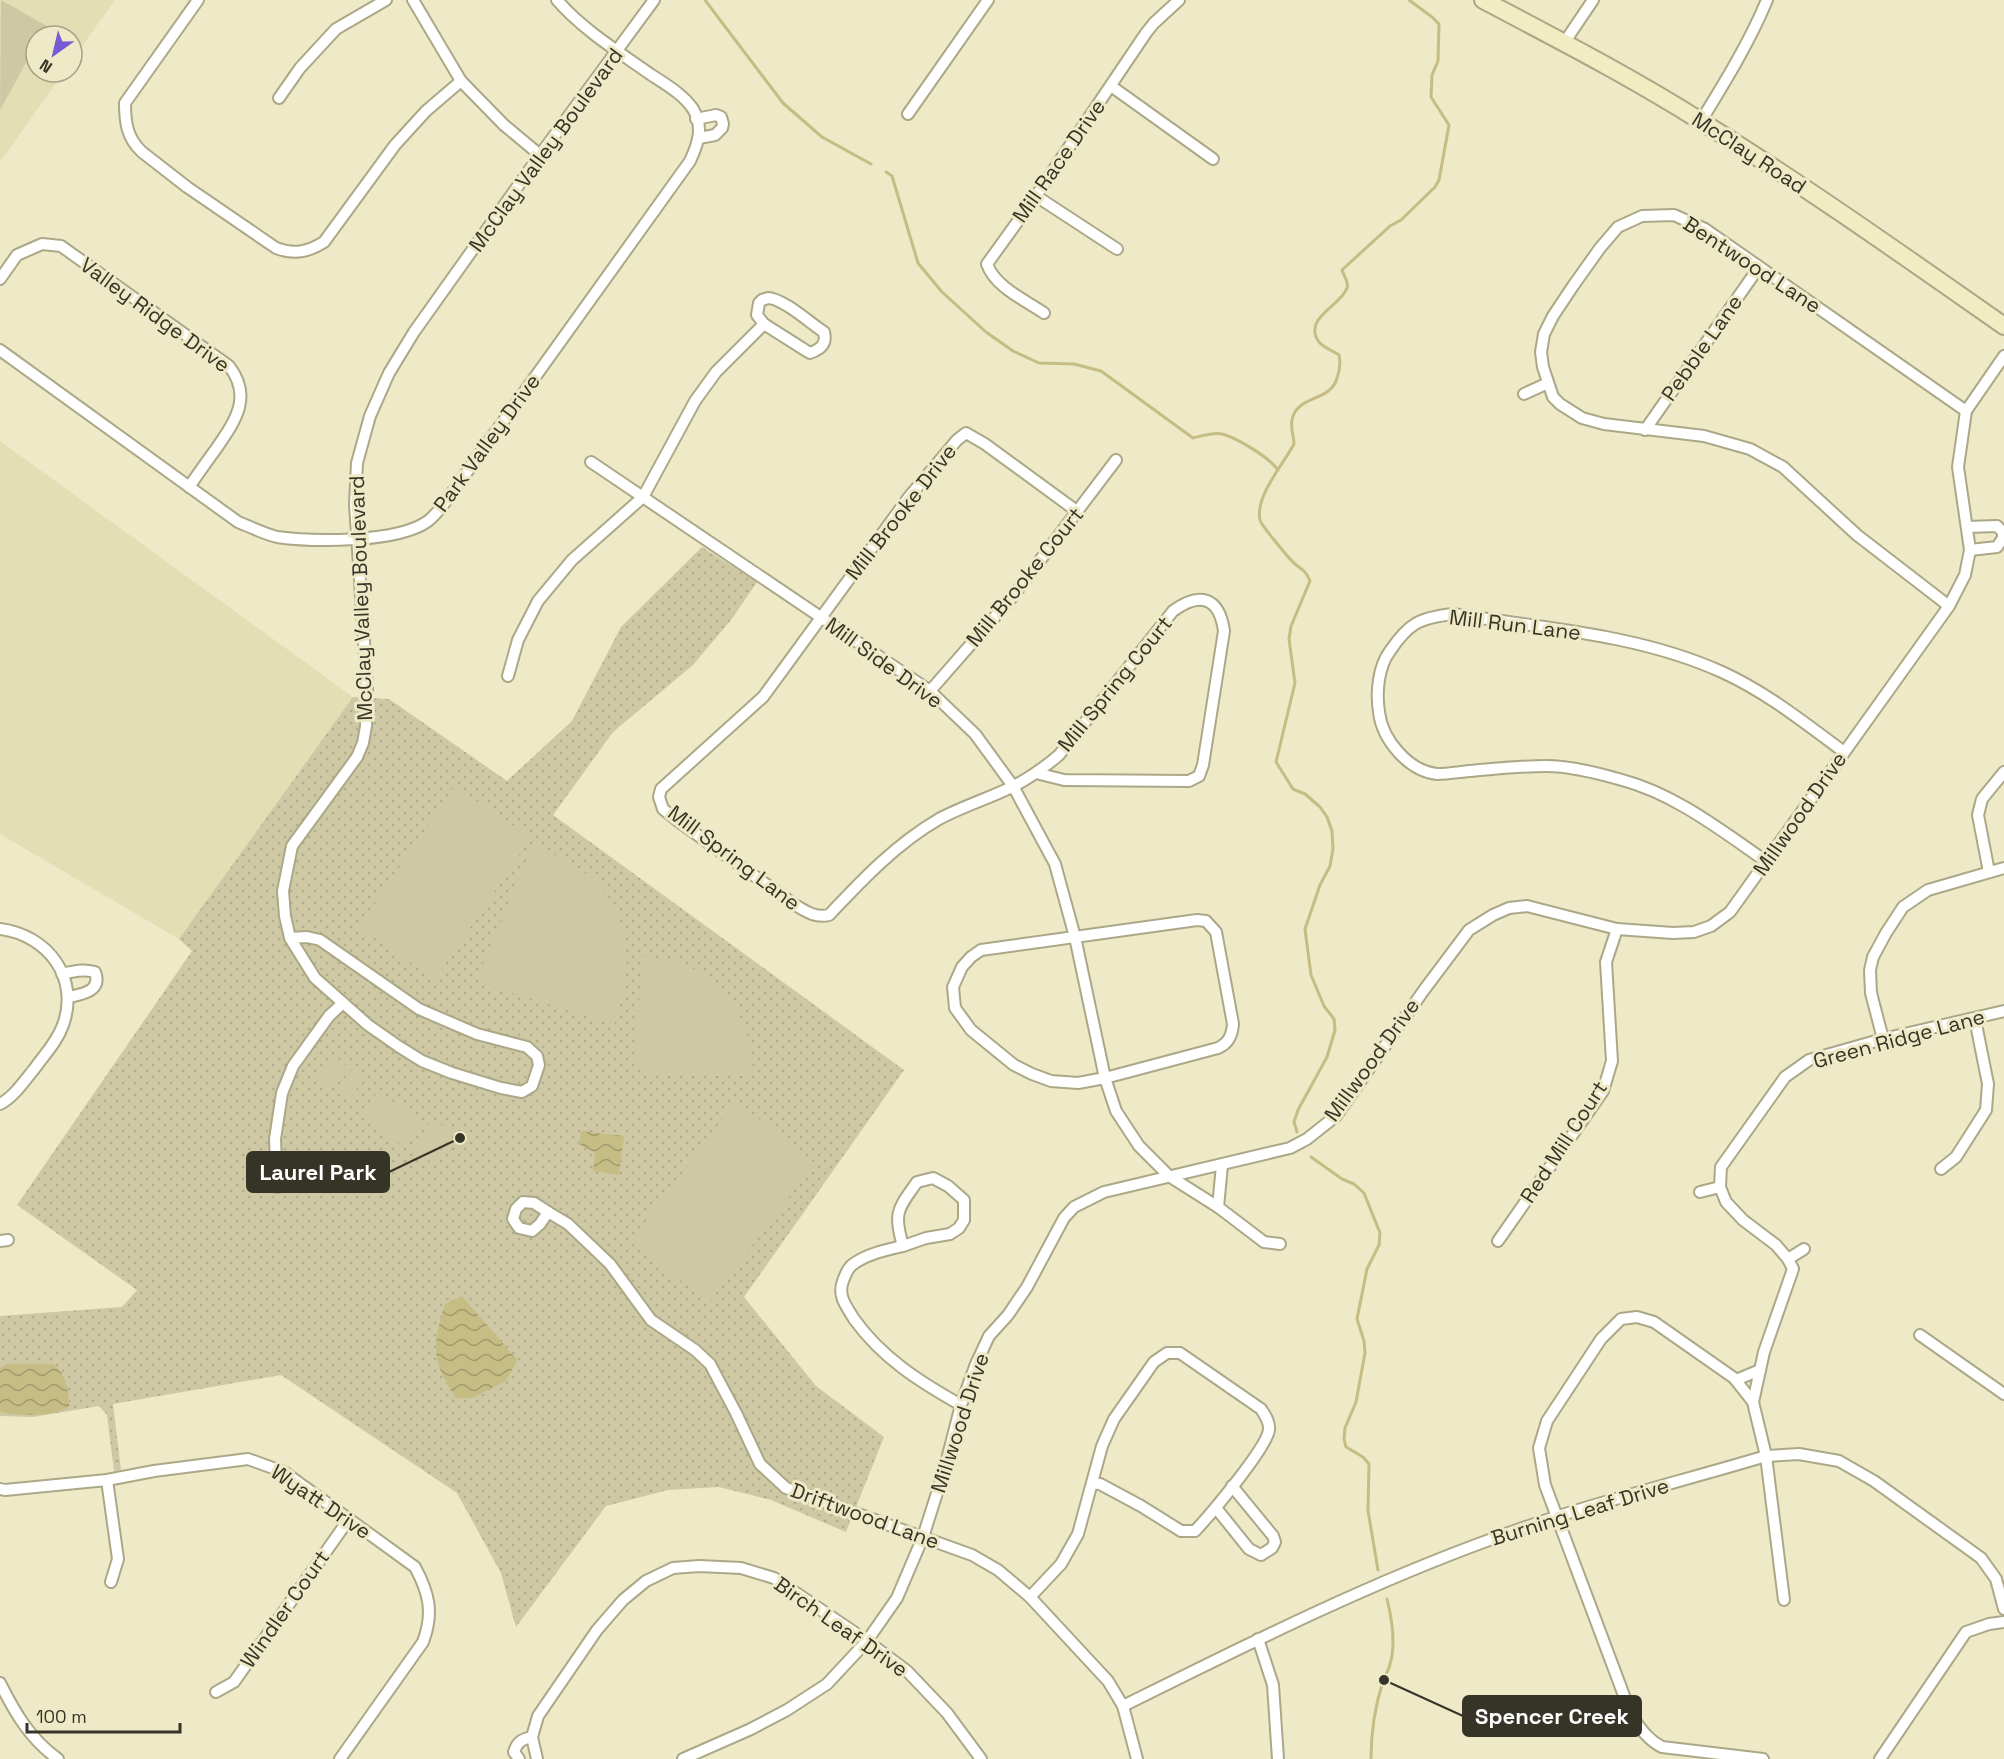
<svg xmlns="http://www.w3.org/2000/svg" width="2004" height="1759" font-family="'Space Grotesk',sans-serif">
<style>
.built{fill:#e4deb4}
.park{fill:url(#park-dots)}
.pitch{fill:#cec9a4}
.water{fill:url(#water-waves)}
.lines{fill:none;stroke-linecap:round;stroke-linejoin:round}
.stream{stroke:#c5bd84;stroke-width:3}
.street-casing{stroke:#aca887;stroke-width:14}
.secondary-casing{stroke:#aca887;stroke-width:20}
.street{stroke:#fff;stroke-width:10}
.secondary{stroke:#f2ecc2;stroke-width:16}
.labels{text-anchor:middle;stroke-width:6;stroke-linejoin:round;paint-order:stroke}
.street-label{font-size:21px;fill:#363426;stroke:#eee9c6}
.leader{fill:none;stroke:#363426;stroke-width:2}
.callout-dot{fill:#363426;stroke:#eee9c6;stroke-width:2}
.callout{fill:#363426;stroke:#363426;stroke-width:2}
.callout-label{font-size:22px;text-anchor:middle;font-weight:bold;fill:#fff}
</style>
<defs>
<pattern id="park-dots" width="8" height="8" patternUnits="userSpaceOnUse" patternTransform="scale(1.5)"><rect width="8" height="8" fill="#cec9a4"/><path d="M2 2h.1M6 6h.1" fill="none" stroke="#b2ad8d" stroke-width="1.8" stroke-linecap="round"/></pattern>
<pattern id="water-waves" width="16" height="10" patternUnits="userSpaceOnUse" patternTransform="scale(1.5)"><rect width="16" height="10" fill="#c5bd84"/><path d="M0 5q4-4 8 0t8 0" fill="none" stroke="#a19a6c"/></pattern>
</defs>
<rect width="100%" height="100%" fill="#eee9c6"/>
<g class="built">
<polygon points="0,0 115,0 72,60 72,36 36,36 36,72 64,72 0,162"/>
<polygon points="0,441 353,697 179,939 0,834"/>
</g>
<polygon class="park" points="702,547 757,582 731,620 693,665 613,732 553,815 904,1070 744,1297 816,1386 884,1437 846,1532 771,1500 719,1487 668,1490 606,1506 516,1627 501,1573 457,1493 281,1375 113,1404 121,1470 114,1471 107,1415 99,1406 33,1417 0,1416 0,1316 122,1307 137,1290 17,1205 192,951 179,939 353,697 389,699 507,781 572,721 621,627"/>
<g class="pitch">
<polygon points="1,0 47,26 41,36 36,36 36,45 0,110"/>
<polygon points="455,786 531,838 435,979 359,927"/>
<path d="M532,846C622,875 644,940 614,1025L487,985L480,971Z"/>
<path d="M642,956C654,958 667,959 679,963C728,979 753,1027 753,1076L644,1075L635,1065Z"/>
<polygon points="334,1056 347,1066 330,1087 318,1077"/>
<polygon points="351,1070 364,1080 347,1101 335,1091"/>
<polygon points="378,1091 421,1122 404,1147 360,1116"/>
<polygon points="736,1101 815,1163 709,1302 630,1242"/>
<polygon points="433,1119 453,1133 431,1162 412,1148"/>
</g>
<g class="water">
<polygon points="581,1131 624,1136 619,1175 593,1171 595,1153 579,1144"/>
<path d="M462,1296L517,1360L506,1381L472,1398H456C431,1361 432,1346 445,1304Z"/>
<path d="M7,1364H53C66,1374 69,1392 69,1407C55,1417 17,1416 0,1412V1368Z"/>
</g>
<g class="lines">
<g class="stream">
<polyline points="705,0 783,103 822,137 871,164"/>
<path d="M886,172L892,176L918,263L942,292L986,332L1013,351L1039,363L1074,364L1101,371L1193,438C1201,436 1214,432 1222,434C1237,438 1269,457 1278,470"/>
<path d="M1297,1132L1294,1122L1298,1110L1327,1057L1335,1030L1334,1019L1324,1006L1311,975L1305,929L1320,885L1330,866L1333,849L1332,831L1327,817L1320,807L1305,794L1293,789L1276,762L1295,683L1289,639L1291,626L1310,581C1305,568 1300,570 1292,561C1287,556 1261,525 1260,520C1255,496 1283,465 1294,444C1294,435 1289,426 1293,416C1301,395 1331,401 1337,378C1340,370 1341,364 1339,355C1333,351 1324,348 1319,342C1302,318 1341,306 1347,288C1349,282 1344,276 1342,270L1390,226L1401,220L1435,187L1439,180L1449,125L1431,97L1432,75L1438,61L1439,24L1432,17L1409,0"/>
<polyline points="1311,1157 1342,1179 1354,1184 1364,1193 1380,1233 1379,1245 1367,1269 1357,1319 1364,1341 1365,1353 1356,1402 1345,1428 1344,1439 1346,1447 1363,1457 1369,1464 1368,1511 1378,1570"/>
<path d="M1371,1759C1371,1733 1375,1706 1383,1681C1385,1675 1389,1670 1390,1664C1396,1644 1392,1619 1387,1599"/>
</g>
<defs>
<g id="street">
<path d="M198,0L125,103C125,123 127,138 142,152L187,187L276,248C294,255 308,252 324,242L395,145L426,111L461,81"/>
<polyline points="413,0 461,81 504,125 540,155"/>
<polyline points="1564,43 1593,0"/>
<polyline points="1111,86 1213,159"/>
<polyline points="279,98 300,68 336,29 386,0"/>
<polyline points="908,114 988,0"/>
<polyline points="696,119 716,115 721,117 723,124 722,128 715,135 699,138"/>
<path d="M1701,121C1725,82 1749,43 1767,0"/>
<polyline points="1036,196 1117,249"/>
<path d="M0,279L17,255L42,244L61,246L229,366C253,397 235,421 216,449C207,461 198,474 189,487"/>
<path d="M768,298C784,299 810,323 824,332C827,344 821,349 810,353L805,350L764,324L757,315L759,303L762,300Z"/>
<path d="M1044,313C1025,300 995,287 987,264L1036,196L1146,33L1154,23L1179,0"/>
<path d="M0,350L238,522C251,527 264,534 277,537C313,542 398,543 428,521C436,515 443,505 449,497L690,161C698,144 704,127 693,109C683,94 665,84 650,74C619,52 583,30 557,0"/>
<polyline points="1524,394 1548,383"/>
<polyline points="1645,430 1759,267"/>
<polyline points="591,462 930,691 975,734 1013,786 1055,864 1075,937 1105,1078 1116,1111 1139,1146 1169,1176 1218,1207 1264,1242 1280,1244"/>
<polyline points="1967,527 1997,526 2003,532 2003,538 1997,547 1970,550"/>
<polyline points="1949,606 1857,535 1783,467 1750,449 1704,436 1604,424 1582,418 1560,404 1553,397 1543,367 1541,352 1544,334 1553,316 1573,286 1600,248 1618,227 1642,216 1674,215 1705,229 1966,411"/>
<polyline points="508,676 518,640 538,601 572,560 643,497 695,401 716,372 764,324"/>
<polyline points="930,691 1013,596 1116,460"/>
<path d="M1036,773L1064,780L1189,781L1199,776L1203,765L1224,631C1219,596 1199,592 1173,611L1059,755C1045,767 1031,777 1014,786C990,798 963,806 939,819C896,844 863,879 829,915C815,918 807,912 795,905L678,821L663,809L659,797L661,789L763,697L909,497L957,440L966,433L985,444L1078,512"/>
<path d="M1767,862C1722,831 1675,794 1622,780C1598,773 1571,766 1546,766C1520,766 1495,769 1469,771C1459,772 1447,774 1437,774C1408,771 1382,739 1379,712C1376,693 1378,667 1390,651C1409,623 1419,618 1453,614C1542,628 1638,634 1722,672C1766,692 1805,723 1844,752"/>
<polyline points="1989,872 1978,815 1982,799 2004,772"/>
<path d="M1197,920L1206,921L1216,932L1233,1024C1232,1035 1229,1043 1218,1048L1105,1078L1078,1083L1051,1081L1032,1074L1014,1065L971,1030L955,1008L953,987L962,967L971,957L981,950Z"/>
<path d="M0,929C48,935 80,978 63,1025C57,1042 45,1054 35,1068C25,1080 14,1097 0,1104"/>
<polyline points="290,938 307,937 320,940 419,1009 477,1034 527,1047 537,1056 539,1065 532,1086 522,1092 501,1088 452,1073 422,1061 398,1046 368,1025 315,978 290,938 285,916 283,891 292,846 357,757 363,743 366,726 367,688 355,504 357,463 370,416 389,373 414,332 540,155 654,0"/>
<path d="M62,974C74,971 83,969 95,972C102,991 83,994 69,997"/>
<polyline points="1883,1039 1871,993 1870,970 1873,957 1886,933 1903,907 1928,890 2004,868"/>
<polyline points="1941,1169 1956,1157 1986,1110 1988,1084 1975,1019"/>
<path d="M933,1178L948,1186L964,1200V1220L959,1228L950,1234L926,1238L903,1246C893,1212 898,1209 917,1182Z"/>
<polyline points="277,1187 275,1139 282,1093 293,1066 329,1016 343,1003"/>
<polyline points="1700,1192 1720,1187"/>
<polygon points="523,1202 534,1203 548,1212 540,1224 532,1231 519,1228 513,1219 516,1209"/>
<polyline points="1218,1207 1222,1165"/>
<polyline points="548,1212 568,1224 610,1264 651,1320 695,1350 710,1364 736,1413 760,1464 786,1488 972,1555 998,1570 1030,1597 1108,1681 1123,1706 1137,1759"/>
<polyline points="0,1241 8,1240"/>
<polyline points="1498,1241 1603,1091 1612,1061 1606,962 1617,929"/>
<path d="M903,1246C886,1250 866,1254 852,1265C847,1269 845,1276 843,1281C837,1296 847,1307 854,1319C882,1358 920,1382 961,1405"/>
<polyline points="1788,1259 1804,1249"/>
<polyline points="1920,1335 2004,1394"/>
<polyline points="1736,1380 1760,1370"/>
<polyline points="1753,1402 1764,1352 1793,1269 1788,1259 1776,1245 1743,1220 1726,1202 1720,1187 1721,1167 1785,1077 1809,1060 1883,1039 2004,1011"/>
<polyline points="107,1480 118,1559 111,1582"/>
<path d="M0,1489L5,1490L107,1480L154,1471L248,1459L284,1472L415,1567C429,1593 434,1613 423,1642L340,1759"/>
<polyline points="1216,1508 1249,1549 1261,1555 1272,1548 1275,1542 1273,1536 1232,1486"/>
<path d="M1030,1597L1061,1564L1078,1534L1102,1446L1114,1419L1154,1362L1167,1353H1180L1261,1409C1265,1415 1270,1422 1269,1430C1266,1449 1210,1515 1195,1531H1181L1141,1506L1100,1484L1092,1483"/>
<polyline points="1258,1639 1273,1685 1278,1759"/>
<path d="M0,1683C15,1713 30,1739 58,1759"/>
<polyline points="216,1692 234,1682 349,1519"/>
<path d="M1123,1706C1244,1646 1365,1585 1492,1539C1580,1506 1676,1483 1766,1456L1799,1454L1839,1461L1874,1481L1981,1558L1996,1579L2004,1609"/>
<path d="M519,1759L514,1752C517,1742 522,1739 532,1737"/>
<polyline points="537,1759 532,1737 538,1716 597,1630 623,1600 646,1581 673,1568 699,1566 741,1568 774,1578 867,1641 907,1671 947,1713 981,1759"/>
<polyline points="683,1759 751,1729 787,1710 827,1684 867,1641 897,1598 923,1537 944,1471 961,1405 976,1364 989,1336 1008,1315 1027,1287 1064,1218 1074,1207 1104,1192 1290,1148 1307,1139 1336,1116 1424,990 1469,930 1493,915 1509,908 1527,906 1617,929 1673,933 1694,932 1711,926 1730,912 1949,606 1965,575 1970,550 1958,467 1966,411 2004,356"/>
<path d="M1763,1759L1662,1747C1648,1740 1641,1729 1632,1717L1545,1485L1539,1448L1547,1421L1601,1339L1621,1319L1637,1317L1654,1322L1734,1378L1753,1402L1766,1456L1784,1600"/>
<polyline points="1880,1759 1966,1632 1989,1624 2004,1622"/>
</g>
<path id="secondary" d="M1483,0C1557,39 1631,77 1702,122C1805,186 1904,256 2004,326"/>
</defs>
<use href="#street" class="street-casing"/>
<use href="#secondary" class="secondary-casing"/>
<use href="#street" class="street"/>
<use href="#secondary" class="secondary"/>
</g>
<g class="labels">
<g class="street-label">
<text transform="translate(546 150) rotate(-54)" y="7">McClay Valley Boulevard</text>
<text transform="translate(1749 153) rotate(33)" y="7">McClay Road</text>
<text transform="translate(1059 161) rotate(-55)" y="7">Mill Race Drive</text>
<text transform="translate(1752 265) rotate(33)" y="7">Bentwood Lane</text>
<text transform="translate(155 315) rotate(36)" y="7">Valley Ridge Drive</text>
<text transform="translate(1702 348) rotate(-55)" y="7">Pebble Lane</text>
<text transform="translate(487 443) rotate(-54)" y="7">Park Valley Drive</text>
<text transform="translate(901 512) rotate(-52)" y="7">Mill Brooke Drive</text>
<text transform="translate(1025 577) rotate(-51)" y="7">Mill Brooke Court</text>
<text transform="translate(361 598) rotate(-92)" y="7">McClay Valley Boulevard</text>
<text transform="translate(1515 625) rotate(7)" y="7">Mill Run Lane</text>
<text transform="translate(884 663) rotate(36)" y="7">Mill Side Drive</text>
<text transform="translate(1115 684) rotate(-51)" y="7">Mill Spring Court</text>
<text transform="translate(1800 814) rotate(-55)" y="7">Millwood Drive</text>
<text transform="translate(734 858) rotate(37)" y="7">Mill Spring Lane</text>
<text transform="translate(1899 1039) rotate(-15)" y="7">Green Ridge Lane</text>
<text transform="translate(1372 1060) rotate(-54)" y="7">Millwood Drive</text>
<text transform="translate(1564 1142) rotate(-57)" y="7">Red Mill Court</text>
<text transform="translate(960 1423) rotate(-72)" y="7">Millwood Drive</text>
<text transform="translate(321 1502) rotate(34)" y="7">Wyatt Drive</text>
<text transform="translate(1580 1512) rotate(-17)" y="7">Burning Leaf Drive</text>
<text transform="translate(865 1516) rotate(20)" y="7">Driftwood Lane</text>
<text transform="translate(285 1609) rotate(-55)" y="7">Windler Court</text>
<text transform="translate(841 1627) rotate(35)" y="7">Birch Leaf Drive</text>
</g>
</g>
<path class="leader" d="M460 1138L389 1172M1384 1680L1463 1716"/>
<g class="callout-dot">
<circle cx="460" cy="1138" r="6"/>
<circle cx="1384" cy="1680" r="6"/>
</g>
<g class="callout">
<rect x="247" y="1152" width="142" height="40" rx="6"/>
<rect x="1463" y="1696" width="178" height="40" rx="6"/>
</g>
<g class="callout-label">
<text x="318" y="1180">Laurel Park</text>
<text x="1552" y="1724">Spencer Creek</text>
</g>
<g transform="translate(54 54) rotate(214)"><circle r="28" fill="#eee9c6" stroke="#a4a186" stroke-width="1.5"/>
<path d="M0-4.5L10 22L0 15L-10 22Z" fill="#775ad5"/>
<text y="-9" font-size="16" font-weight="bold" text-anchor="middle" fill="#363426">N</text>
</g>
<path d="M27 1723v9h153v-9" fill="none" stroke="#363426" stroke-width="3"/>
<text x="36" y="1723" font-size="18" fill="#363426" stroke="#eee9c6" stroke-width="4.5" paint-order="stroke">100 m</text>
</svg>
